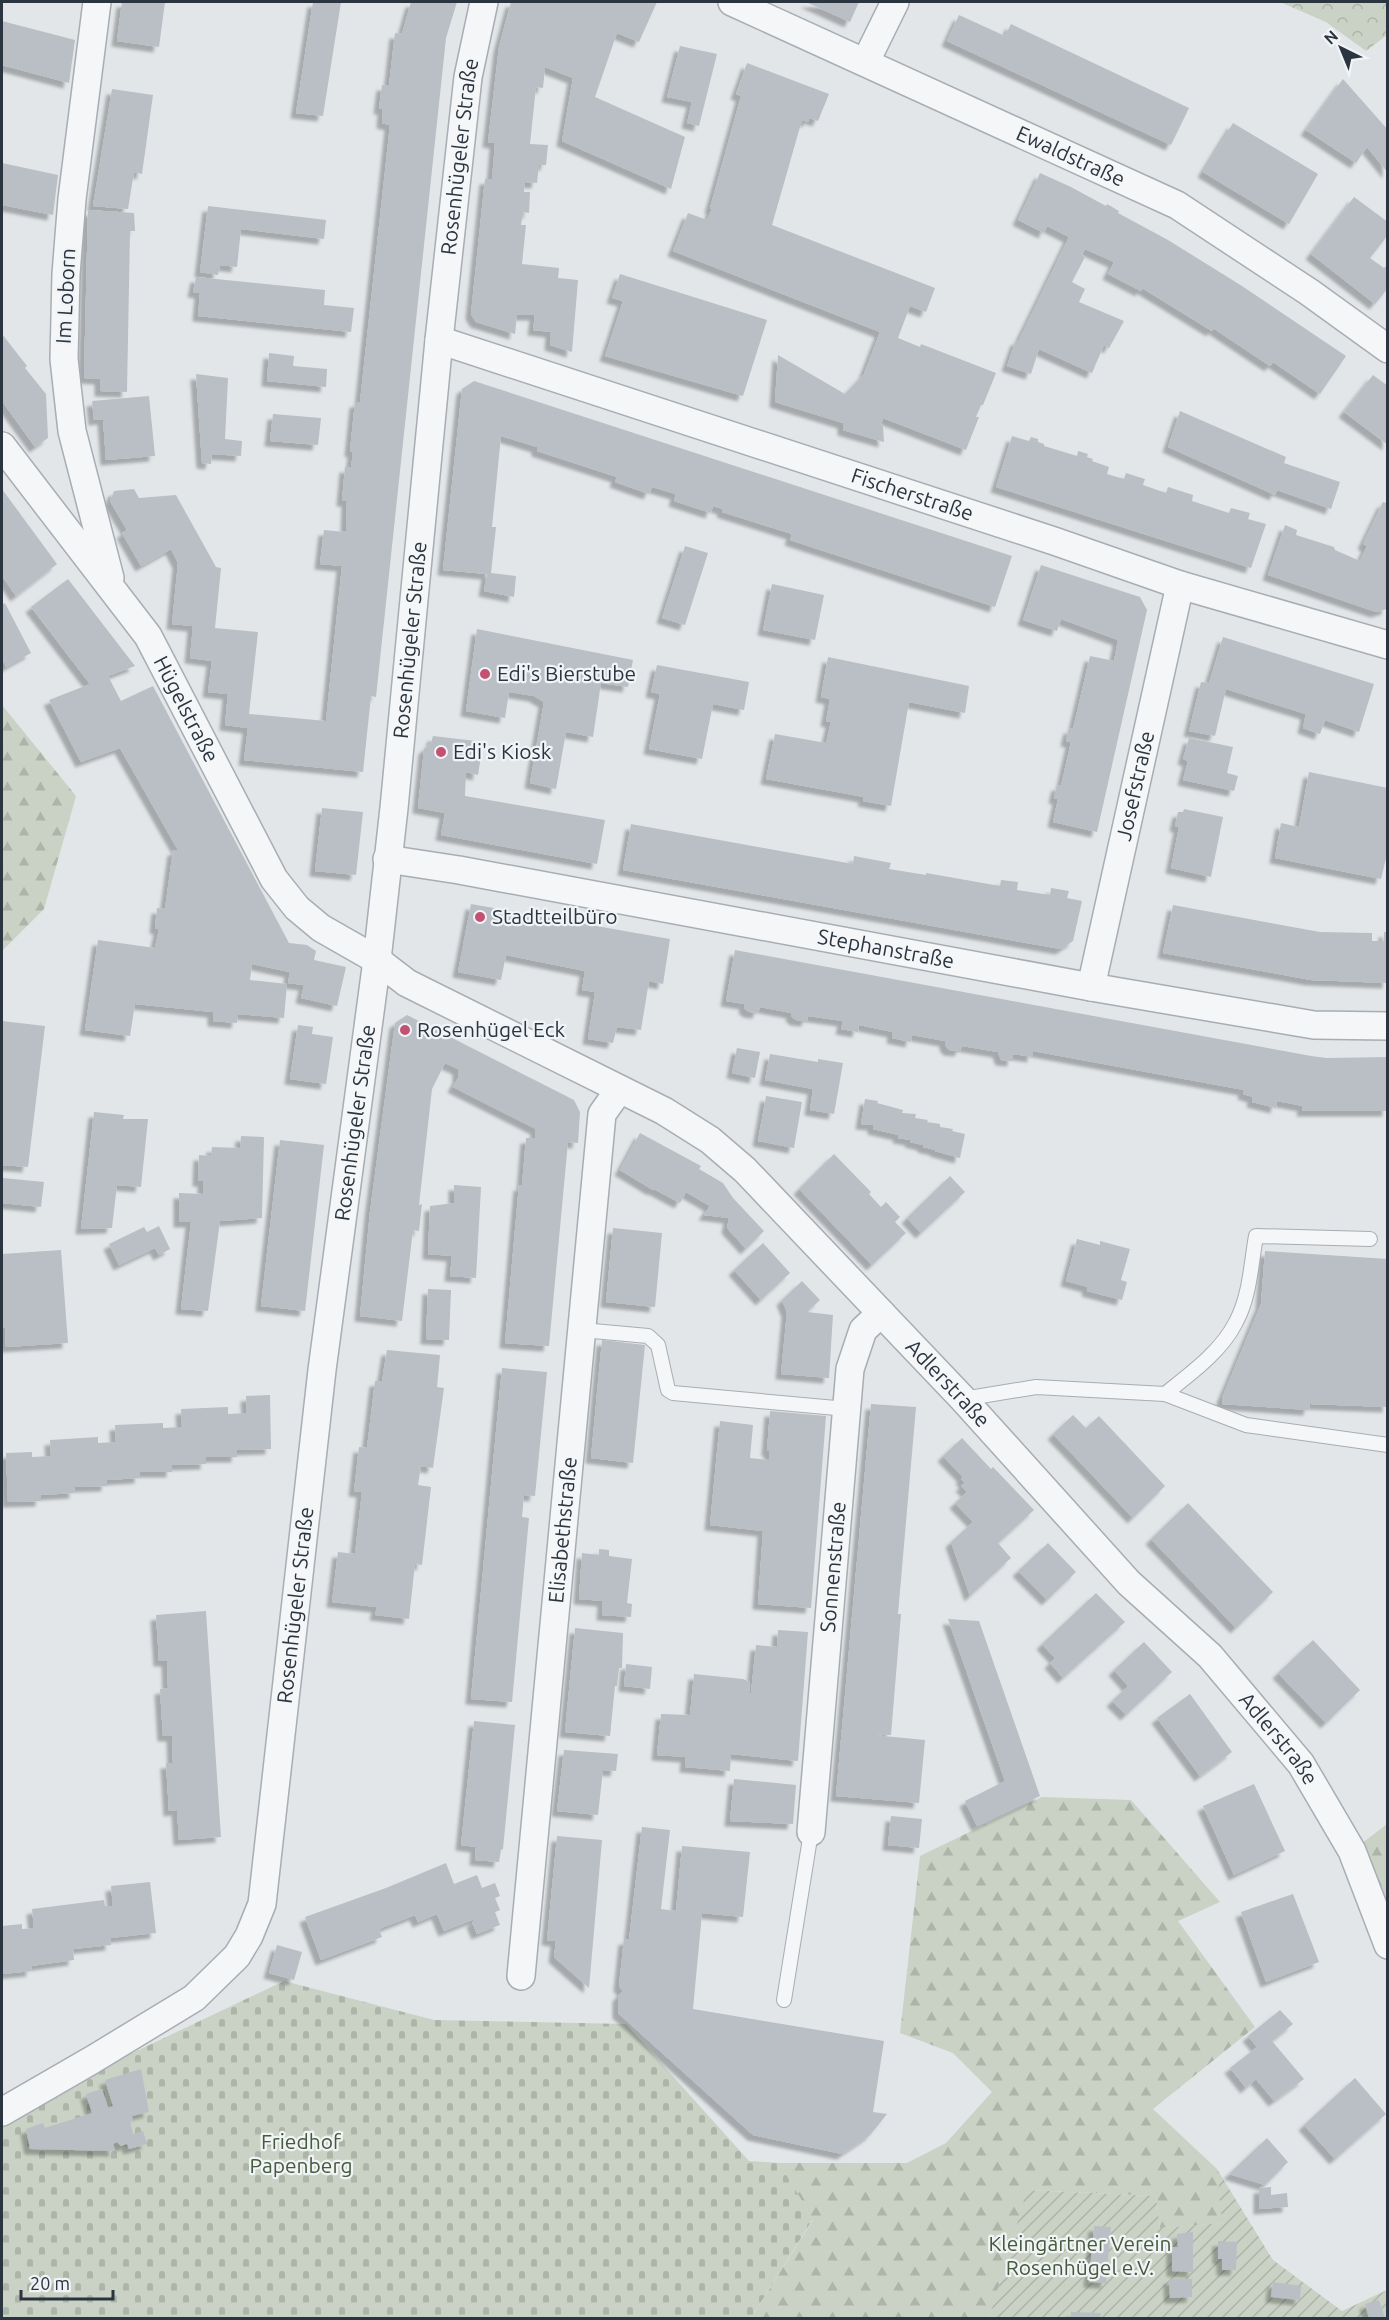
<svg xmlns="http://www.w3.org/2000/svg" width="1389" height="2320" font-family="Ubuntu,sans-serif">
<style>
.forest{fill:url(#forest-firs)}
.cemetery{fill:url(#cemetery-stones)}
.park{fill:url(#park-crowns)}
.garden{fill:url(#garden-furrows)}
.building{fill:#b9bfc5;filter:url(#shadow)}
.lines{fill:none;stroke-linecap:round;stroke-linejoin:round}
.lane-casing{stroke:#a7adb3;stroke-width:16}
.street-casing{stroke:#a7adb3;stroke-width:30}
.lane{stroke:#f4f6f8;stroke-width:14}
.street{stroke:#f4f6f8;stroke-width:27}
.poi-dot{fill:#c35272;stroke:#f1f4f7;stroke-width:2}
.labels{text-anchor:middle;stroke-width:4.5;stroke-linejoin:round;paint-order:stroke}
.street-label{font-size:21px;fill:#2b3540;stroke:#f1f4f7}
.poi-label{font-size:21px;fill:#2b3540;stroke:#f1f4f7;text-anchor:start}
.park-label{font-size:21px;fill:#445a3a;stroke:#f1f4f7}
</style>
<defs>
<pattern id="forest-firs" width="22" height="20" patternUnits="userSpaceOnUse" patternTransform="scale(1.5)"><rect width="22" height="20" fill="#c9d2c4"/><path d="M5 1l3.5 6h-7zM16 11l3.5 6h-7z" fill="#adb5a9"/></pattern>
<pattern id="cemetery-stones" width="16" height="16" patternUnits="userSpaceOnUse" patternTransform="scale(1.5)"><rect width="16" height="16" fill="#c9d2c4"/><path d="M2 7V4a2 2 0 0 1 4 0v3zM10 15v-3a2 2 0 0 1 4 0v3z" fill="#adb5a9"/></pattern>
<pattern id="park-crowns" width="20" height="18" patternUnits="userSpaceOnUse" patternTransform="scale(1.5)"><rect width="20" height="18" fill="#c9d2c4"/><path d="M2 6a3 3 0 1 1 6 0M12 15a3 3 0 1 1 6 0" fill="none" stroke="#adb5a9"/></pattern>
<pattern id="garden-furrows" width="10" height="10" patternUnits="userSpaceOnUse" patternTransform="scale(1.5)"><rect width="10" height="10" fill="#c9d2c4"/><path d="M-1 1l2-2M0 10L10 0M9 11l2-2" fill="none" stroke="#adb5a9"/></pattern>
<filter id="shadow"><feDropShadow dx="-5.5" dy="5.5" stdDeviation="1.5" flood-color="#0004"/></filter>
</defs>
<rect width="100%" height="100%" fill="#e2e6e9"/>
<g class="forest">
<polygon points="2,705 76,796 44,909 2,951"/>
<polygon points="1042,1797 1131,1800 1220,1902 1178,1921 1255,2027 1153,2109 1217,2169 1223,2223 1160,2228 1156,2196 1028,2190 989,2318 751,2318 813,2220 779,2163 907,2163 946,2143 992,2092 953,2053 900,2033 920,1856"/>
<polygon points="1387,1824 1387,1947 1352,1851"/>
</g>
<polygon class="cemetery" points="284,1981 434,2020 626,2024 749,2161 779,2163 813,2219 751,2318 2,2318 2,2115"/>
<polygon class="park" points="1280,2 1387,2 1387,35 1366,51 1326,22"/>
<polygon class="garden" points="1217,2169 1273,2260 1342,2311 1387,2290 1387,2318 989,2318 1027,2190 1156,2196 1160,2228 1222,2223"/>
<g class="building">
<polygon points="122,2 165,2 159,47 117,41"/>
<polygon points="313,2 341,2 323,116 296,113"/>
<polygon points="411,2 457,2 446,38 376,697 371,696 363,772 244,760 248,728 225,725 228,694 208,692 212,661 190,658 193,626 172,624 178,563 171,549 141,566 122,533 127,530 110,501 114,491 134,489 139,498 176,495 216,567 221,568 215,628 258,632 249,714 326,721 342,566 320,564 324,530 346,532 347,501 342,501 345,467 351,468 353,452 350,451 355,402 360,402 390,125 382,123 383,109 379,109 382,85 389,86 395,33 402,34"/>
<polygon points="511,2 657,2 639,42 617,33 595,97 685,137 671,189 562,141 573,78 545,67 543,88 536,87 530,144 548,145 546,165 539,165 537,183 525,182 524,192 530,192 529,213 523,212 521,225 526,225 522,264 559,268 558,278 578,280 572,352 550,345 551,332 533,330 535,315 517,315 515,334 476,322 471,314 485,179 492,179 495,143 488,142 499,47"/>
<polygon points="806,2 859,2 850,22"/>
<polygon points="959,15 1005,36 1011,24 1189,108 1171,145 947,41"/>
<polygon points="2,21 75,40 69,83 2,65"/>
<polygon points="680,46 717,54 699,126 687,123 692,102 667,97"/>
<polygon points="747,63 829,94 818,121 809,118 808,122 802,120 772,225 935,288 926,312 910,306 898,338 920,347 921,344 996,373 983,405 981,405 976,417 979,417 966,450 883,418 881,425 883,426 884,442 843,430 843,423 775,402 778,355 845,394 864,374 880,332 673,251 688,213 707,220 712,209 710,208 741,96 736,94"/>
<polygon points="1343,79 1388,130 1388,173 1367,147 1356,163 1306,130"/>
<polygon points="112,89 153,95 142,174 134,172 128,209 93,206"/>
<polygon points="1233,123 1318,174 1289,224 1203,172"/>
<polygon points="2,163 58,175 53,215 2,205"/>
<polygon points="1040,173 1071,187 1106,206 1107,204 1119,211 1118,213 1168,240 1242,286 1346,356 1320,394 1273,362 1270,366 1213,328 1212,331 1142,288 1141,291 1108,274 1114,262 1085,249 1082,255 1085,257 1072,282 1085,289 1079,302 1124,321 1109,348 1104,345 1092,373 1039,349 1031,374 1007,366 1016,340 1019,340 1069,237 1047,226 1044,233 1018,220"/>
<polygon points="1354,197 1388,222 1388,235 1370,258 1384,268 1388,264 1388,288 1375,304 1311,254"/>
<polygon points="208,206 326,220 324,239 241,229 237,267 220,265 218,275 200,272"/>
<polygon points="88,210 134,213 135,231 130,231 127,392 100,391 100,379 84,378"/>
<polygon points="620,274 767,320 743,396 605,356 623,301 612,298"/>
<polygon points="196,277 325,290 324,305 354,308 351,332 198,316 200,293 193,292"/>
<polygon points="2,334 27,366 25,368 46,394 48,438 35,447 2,401"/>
<polygon points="269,353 294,356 293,366 327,369 326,387 267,381"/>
<polygon points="196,374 228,378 225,439 242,441 241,456 212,454 211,464 202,463"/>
<polygon points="1373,375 1388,386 1388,445 1344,412"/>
<polygon points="474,381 1012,556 995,607 790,540 792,534 722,512 723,509 713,506 711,513 674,501 676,494 652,487 649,494 615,482 617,477 537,451 537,447 501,436 492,527 496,527 491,573 516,576 514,597 484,591 487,574 443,570 462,389"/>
<polygon points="149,396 155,456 106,460 103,419 94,420 92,401"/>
<polygon points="1180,411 1286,457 1284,463 1340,482 1331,509 1277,490 1275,495 1168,447"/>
<polygon points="273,414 321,418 318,445 270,441"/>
<polygon points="1012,436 1029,441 1031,437 1038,439 1038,442 1044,444 1044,446 1077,456 1078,451 1088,454 1087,457 1093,459 1092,461 1109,467 1107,474 1124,479 1126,473 1145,479 1143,485 1166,493 1168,487 1193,495 1192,501 1229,513 1231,508 1250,513 1248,519 1266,524 1251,568 996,487"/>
<polygon points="2,489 57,564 16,596 2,576"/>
<polygon points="1388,498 1387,609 1376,612 1268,575 1285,525 1297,530 1296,535 1334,547 1335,550 1360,561 1367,546 1363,544 1383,502 1385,503"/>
<polygon points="685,546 708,553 685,625 662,618"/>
<polygon points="1041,565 1140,597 1147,610 1097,832 1053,822 1058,799 1054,798 1057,785 1061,786 1071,742 1066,741 1069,728 1073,729 1090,656 1114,661 1118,640 1061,619 1057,631 1023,620"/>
<polygon points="68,579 135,666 108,676 121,701 153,686 289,943 307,945 316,951 314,960 346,967 337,1006 301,998 304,985 288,983 290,972 252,964 250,980 287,984 284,1018 238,1014 237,1023 213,1021 213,1012 135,1004 130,1036 85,1030 98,940 155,948 159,929 155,928 157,908 165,909 173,850 178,850 120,748 81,762 49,700 90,684 31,607"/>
<polygon points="772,584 824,595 815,640 763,630"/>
<polygon points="5,603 31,653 6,667 2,658 2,605"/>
<polygon points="477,629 633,660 628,687 601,683 593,737 566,732 556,789 530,783 544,702 534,696 509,692 505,718 466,711"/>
<polygon points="1223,637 1374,684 1359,732 1325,720 1320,734 1303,728 1306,714 1226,689 1215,736 1189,731 1201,682 1209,683"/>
<polygon points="828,657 969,686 965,713 909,702 891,806 863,801 864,797 766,779 775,734 826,743 831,722 826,721 830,699 821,697"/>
<polygon points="657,665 749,682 744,710 713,704 702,759 649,749 660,694 651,692"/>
<polygon points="433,736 476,741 474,755 481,756 478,775 466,772 465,796 605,820 597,864 441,835 445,813 418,808 424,749 431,743"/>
<polygon points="1189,738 1233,747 1227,773 1238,776 1234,791 1183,780 1188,761 1183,759"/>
<polygon points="1309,772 1388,788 1388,850 1381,879 1275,858 1281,823 1299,827"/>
<polygon points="322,808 363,812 356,875 315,871"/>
<polygon points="1184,809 1223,817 1211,877 1171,868 1179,827 1175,826 1178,812 1183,812"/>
<polygon points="631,824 853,864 854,856 891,863 889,869 926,875 926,873 1000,886 1001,880 1018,882 1017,890 1050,895 1051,888 1069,891 1067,898 1082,901 1073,941 1061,949 1021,942 623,870"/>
<polygon points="471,904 670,939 663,984 649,981 641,1030 617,1027 613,1043 588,1039 595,992 582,990 585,971 506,955 501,980 458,972"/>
<polygon points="1173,905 1320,932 1372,933 1372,941 1384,941 1384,932 1388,932 1388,983 1311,980 1163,953"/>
<polygon points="735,950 1311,1056 1327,1058 1388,1057 1388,1111 1302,1111 1303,1106 1277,1101 1276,1108 1252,1102 1253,1097 1243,1094 1244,1090 1033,1051 1033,1057 1013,1054 1013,1061 1001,1060 998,1052 962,1046 960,1051 949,1050 945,1045 945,1041 912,1035 911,1042 892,1038 893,1032 859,1025 858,1032 841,1029 843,1021 808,1016 807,1021 796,1020 791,1016 792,1013 760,1007 758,1013 749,1012 744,1008 745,1004 726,1001"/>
<polygon points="407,1015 574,1100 580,1112 578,1143 568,1142 549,1346 505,1343 519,1185 522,1186 526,1138 535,1138 536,1129 453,1087 458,1078 458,1069 445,1063 432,1089 419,1205 422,1204 419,1231 413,1230 402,1321 360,1316 370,1212 395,1023"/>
<polygon points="2,1021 45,1026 28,1167 2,1165"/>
<polygon points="298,1025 313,1027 312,1034 333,1037 326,1084 290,1079"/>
<polygon points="737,1048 760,1052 755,1078 732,1073"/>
<polygon points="770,1054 818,1062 818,1059 843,1063 834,1114 810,1110 813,1089 765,1080"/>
<polygon points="766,1096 802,1102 794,1148 758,1141"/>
<polygon points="865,1099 878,1101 877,1103 903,1110 902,1113 916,1114 915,1118 928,1120 927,1122 940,1124 940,1127 953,1129 952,1131 965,1134 960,1158 935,1151 936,1150 923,1147 923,1145 910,1142 911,1140 898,1138 899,1135 873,1129 873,1125 861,1124"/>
<polygon points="94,1112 124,1115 123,1119 148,1119 141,1187 117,1185 112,1228 81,1229"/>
<polygon points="640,1133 701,1166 699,1169 723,1183 733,1198 764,1231 746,1249 727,1228 729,1218 704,1215 710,1206 686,1192 680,1203 654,1189 653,1190 620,1170"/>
<polygon points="241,1136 264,1137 262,1218 220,1221 208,1311 181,1309 191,1222 179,1222 179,1193 203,1194 203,1181 198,1181 199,1155 211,1156 212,1147 240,1148"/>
<polygon points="280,1140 324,1145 305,1311 261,1306"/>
<polygon points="834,1154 871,1192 869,1194 881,1207 886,1202 900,1217 895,1222 906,1233 872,1265 799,1189"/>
<polygon points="950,1176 965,1192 921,1233 907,1218"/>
<polygon points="3,1178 44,1182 41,1207 2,1203"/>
<polygon points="454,1185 481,1187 476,1278 450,1276 452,1256 428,1254 430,1206 454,1203"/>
<polygon points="159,1226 170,1249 159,1255 155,1248 119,1265 109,1244 144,1227 147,1232"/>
<polygon points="613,1228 662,1233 655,1307 606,1302"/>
<polygon points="1077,1239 1100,1245 1100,1241 1130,1249 1121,1280 1127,1282 1122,1300 1087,1291 1088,1287 1066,1281"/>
<polygon points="763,1243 790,1273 761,1300 734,1270"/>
<polygon points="61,1250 68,1343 6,1347 5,1327 2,1328 2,1254"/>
<polygon points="1265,1251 1388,1259 1388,1407 1310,1404 1309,1410 1222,1404 1222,1398 1261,1304"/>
<polygon points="802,1281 820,1300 807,1312 833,1315 829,1378 781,1374 787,1312 782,1300"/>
<polygon points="428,1289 451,1290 449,1340 426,1339"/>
<polygon points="602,1340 645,1345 633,1463 591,1458"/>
<polygon points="387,1350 440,1355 437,1387 444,1388 433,1468 421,1466 418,1485 431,1487 422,1565 415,1564 409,1619 375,1615 377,1607 332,1602 338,1552 355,1554 362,1492 354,1491 359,1447 367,1448 375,1381 382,1381"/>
<polygon points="502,1368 547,1372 535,1496 524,1495 522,1517 529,1518 512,1702 471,1699"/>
<polygon points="270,1395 271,1449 237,1450 237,1457 206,1457 206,1464 172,1465 172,1472 140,1472 140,1478 107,1480 107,1486 74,1487 75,1493 41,1495 41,1501 8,1502 6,1453 32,1452 32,1457 51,1456 50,1440 98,1437 98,1443 116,1442 115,1425 163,1423 163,1428 182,1427 181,1409 228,1407 228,1414 247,1413 246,1396"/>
<polygon points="871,1404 916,1407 898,1614 901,1614 891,1735 852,1733 925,1740 919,1803 836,1796"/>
<polygon points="770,1411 826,1416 811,1608 758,1604 763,1531 710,1525 720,1421 753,1425 750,1458 769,1460 770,1451 767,1451"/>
<polygon points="1073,1415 1086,1428 1099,1416 1165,1486 1133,1518 1053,1434"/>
<polygon points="962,1438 991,1469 993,1467 1034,1510 998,1543 1011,1558 970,1596 951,1542 973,1522 955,1503 967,1492 961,1486 965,1483 961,1479 963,1477 943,1456"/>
<polygon points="1188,1503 1273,1592 1236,1628 1151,1539"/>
<polygon points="1048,1543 1076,1572 1047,1600 1018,1571"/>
<polygon points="599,1549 609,1550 609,1556 632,1559 627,1603 632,1604 631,1617 602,1615 603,1601 579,1599 582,1553 599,1555"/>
<polygon points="1096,1593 1125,1622 1063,1678 1050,1663 1055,1658 1042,1644"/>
<polygon points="206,1611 221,1837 179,1840 177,1810 169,1811 166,1763 173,1763 172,1736 163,1736 160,1689 168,1688 167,1661 159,1661 156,1615"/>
<polygon points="948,1619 979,1621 1040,1796 977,1826 965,1801 1005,1781"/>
<polygon points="575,1628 623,1633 622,1668 619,1668 617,1686 615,1686 610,1736 565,1732"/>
<polygon points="778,1630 808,1632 798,1761 731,1754 730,1771 685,1767 686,1757 657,1755 661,1714 690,1715 694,1674 743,1679 750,1682 749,1693 751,1693 756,1645 777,1647"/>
<polygon points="1313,1640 1360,1690 1326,1723 1278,1673"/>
<polygon points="1144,1642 1172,1672 1126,1715 1112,1701 1128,1686 1114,1670"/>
<polygon points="626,1664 652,1667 650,1689 624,1686"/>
<polygon points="1190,1694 1232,1752 1200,1776 1157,1718"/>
<polygon points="474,1721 515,1725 503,1849 501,1850 499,1862 475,1860 476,1847 461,1845"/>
<polygon points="564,1750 618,1754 616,1771 603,1770 598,1815 557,1811"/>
<polygon points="734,1779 796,1785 793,1824 730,1821"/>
<polygon points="1254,1784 1285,1851 1234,1875 1203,1806"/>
<polygon points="891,1816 922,1819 919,1848 888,1845"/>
<polygon points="642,1827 670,1830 661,1909 676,1911 682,1846 750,1852 743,1917 702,1913 693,2009 884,2041 873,2112 887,2114 870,2135 842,2154 753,2135 618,2013 618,1996 623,1991 619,1986 624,1939 629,1940"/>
<polygon points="557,1836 602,1840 589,1988 554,1957 556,1941 547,1940"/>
<polygon points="446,1863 454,1884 477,1875 482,1888 495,1883 500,1896 495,1898 500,1910 495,1912 500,1925 477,1934 472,1922 477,1918 444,1931 437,1914 418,1922 415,1915 379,1929 382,1937 321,1960 305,1917 386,1888"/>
<polygon points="150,1882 156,1933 110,1938 111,1945 73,1949 74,1960 31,1966 32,1971 2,1974 2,1926 22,1924 22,1929 34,1928 32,1909 104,1900 105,1906 113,1906 111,1886"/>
<polygon points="1293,1894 1319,1962 1266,1982 1241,1912"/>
<polygon points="277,1945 302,1952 294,1980 269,1973"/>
<polygon points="1280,2010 1293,2024 1272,2041 1304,2079 1274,2101 1256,2079 1246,2088 1230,2068 1257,2047 1248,2036"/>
<polygon points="141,2069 149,2112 132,2116 133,2121 130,2122 133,2134 143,2131 147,2144 129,2149 127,2144 121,2146 117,2142 113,2144 115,2151 30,2149 26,2129 43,2123 45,2128 92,2113 86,2094 102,2089 108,2108 113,2106 105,2080"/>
<polygon points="1355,2078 1386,2114 1335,2159 1304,2125"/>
<polygon points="1267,2138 1288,2162 1265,2185 1229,2174"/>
<polygon points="1271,2187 1271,2195 1287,2193 1288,2207 1259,2209 1259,2188"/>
<polygon points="1094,2226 1111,2227 1106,2283 1089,2282"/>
<polygon points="1193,2232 1193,2272 1172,2271 1172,2247 1178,2247 1177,2234"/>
<polygon points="1218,2241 1237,2242 1236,2270 1222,2270 1222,2259 1218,2259"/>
<polygon points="1169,2279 1192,2279 1192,2297 1170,2298"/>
<polygon points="1273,2282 1301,2286 1300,2300 1271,2297"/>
<polygon points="1379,2300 1385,2318 1369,2318 1365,2304"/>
<polygon points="1071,2312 1101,2313 1100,2318 1071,2318"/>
</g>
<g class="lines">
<defs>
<g id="lane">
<polyline points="582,1330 648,1336 658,1345 668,1390 673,1393 847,1409"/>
<path d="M1165,1394C1190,1374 1221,1352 1236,1322C1250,1296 1251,1264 1256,1236L1370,1239"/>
<polyline points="963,1399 1036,1387 1165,1394 1246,1425 1388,1445"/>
<polyline points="784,2000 811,1832"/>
</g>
<g id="street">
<polyline points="97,2 72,199 66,274 64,359 72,431 110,578"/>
<path id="s1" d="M732,2L1177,205L1309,292L1388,349"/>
<polyline points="866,61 895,2"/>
<path id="s2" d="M439,340L1054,541L1180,585L1388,645"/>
<path id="s3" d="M2,446L148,636L274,879L297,908L321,928L377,960L407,983L664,1111L710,1140L745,1170L963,1399L1129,1583L1210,1656L1301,1764L1352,1851L1388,1945"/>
<path id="s4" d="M387,859L459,870L1091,987L1314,1025L1388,1026"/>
<path id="s5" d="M1091,987L1180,585"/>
<path id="s6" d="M811,1832L850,1369L863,1330L881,1313"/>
<path id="s7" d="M521,1976L602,1114L619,1090"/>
<path id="s8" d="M2,2112L92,2060L194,1998L237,1956L249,1936L262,1904L322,1370L377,960L394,808L439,340L468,77L484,2"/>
</g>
</defs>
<use href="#lane" class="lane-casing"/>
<use href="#street" class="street-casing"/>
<use href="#lane" class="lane"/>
<use href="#street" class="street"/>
</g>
<g class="poi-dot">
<circle cx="485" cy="674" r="6"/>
<circle cx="441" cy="752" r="6"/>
<circle cx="480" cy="917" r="6"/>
<circle cx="405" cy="1030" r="6"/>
</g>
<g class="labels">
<g class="street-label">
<text dy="7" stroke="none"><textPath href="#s8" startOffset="2100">Rosenhügeler Straße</textPath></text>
<text dy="7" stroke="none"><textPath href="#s1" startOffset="372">Ewaldstraße</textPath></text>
<text transform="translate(66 296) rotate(-87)" y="7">Im Loborn</text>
<text dy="7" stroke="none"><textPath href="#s2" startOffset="498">Fischerstraße</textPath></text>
<text dy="7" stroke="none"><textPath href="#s8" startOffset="1614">Rosenhügeler Straße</textPath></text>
<text dy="7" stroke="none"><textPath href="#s3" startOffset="322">Hügelstraße</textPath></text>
<text dy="7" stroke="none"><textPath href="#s5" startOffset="206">Josefstraße</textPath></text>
<text dy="7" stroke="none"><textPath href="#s4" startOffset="507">Stephanstraße</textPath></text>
<text dy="7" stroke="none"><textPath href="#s8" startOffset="1128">Rosenhügeler Straße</textPath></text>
<text dy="7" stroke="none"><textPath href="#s3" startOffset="1366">Adlerstraße</textPath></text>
<text dy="7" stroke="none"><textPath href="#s7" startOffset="448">Elisabethstraße</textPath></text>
<text dy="7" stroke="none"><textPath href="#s6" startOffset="266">Sonnenstraße</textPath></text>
<text dy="7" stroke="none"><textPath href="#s8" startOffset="642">Rosenhügeler Straße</textPath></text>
<text dy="7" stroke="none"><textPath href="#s3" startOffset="1852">Adlerstraße</textPath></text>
</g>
<g class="poi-label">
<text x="497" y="681">Edi's Bierstube</text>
<text x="453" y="759">Edi's Kiosk</text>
<text x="492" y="924">Stadtteilbüro</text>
<text x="417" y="1037">Rosenhügel Eck</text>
</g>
<g class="park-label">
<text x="301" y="2149">Friedhof<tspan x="301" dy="24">Papenberg</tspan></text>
<text x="1080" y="2251">Kleingärtner Verein<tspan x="1080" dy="24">Rosenhügel e.V.</tspan></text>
</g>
</g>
<rect width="1389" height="2320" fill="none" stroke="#2b3540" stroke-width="6"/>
<g transform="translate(1341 48) rotate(317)" stroke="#f1f4f7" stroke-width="4.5" paint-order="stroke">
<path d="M0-4.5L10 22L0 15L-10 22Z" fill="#2b3540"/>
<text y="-9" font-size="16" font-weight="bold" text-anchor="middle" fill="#2b3540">N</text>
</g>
<path d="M21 2290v9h92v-9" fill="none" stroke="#2b3540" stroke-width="3"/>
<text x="30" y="2290" font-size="18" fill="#2b3540" stroke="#f1f4f7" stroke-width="4.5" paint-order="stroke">20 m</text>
</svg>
